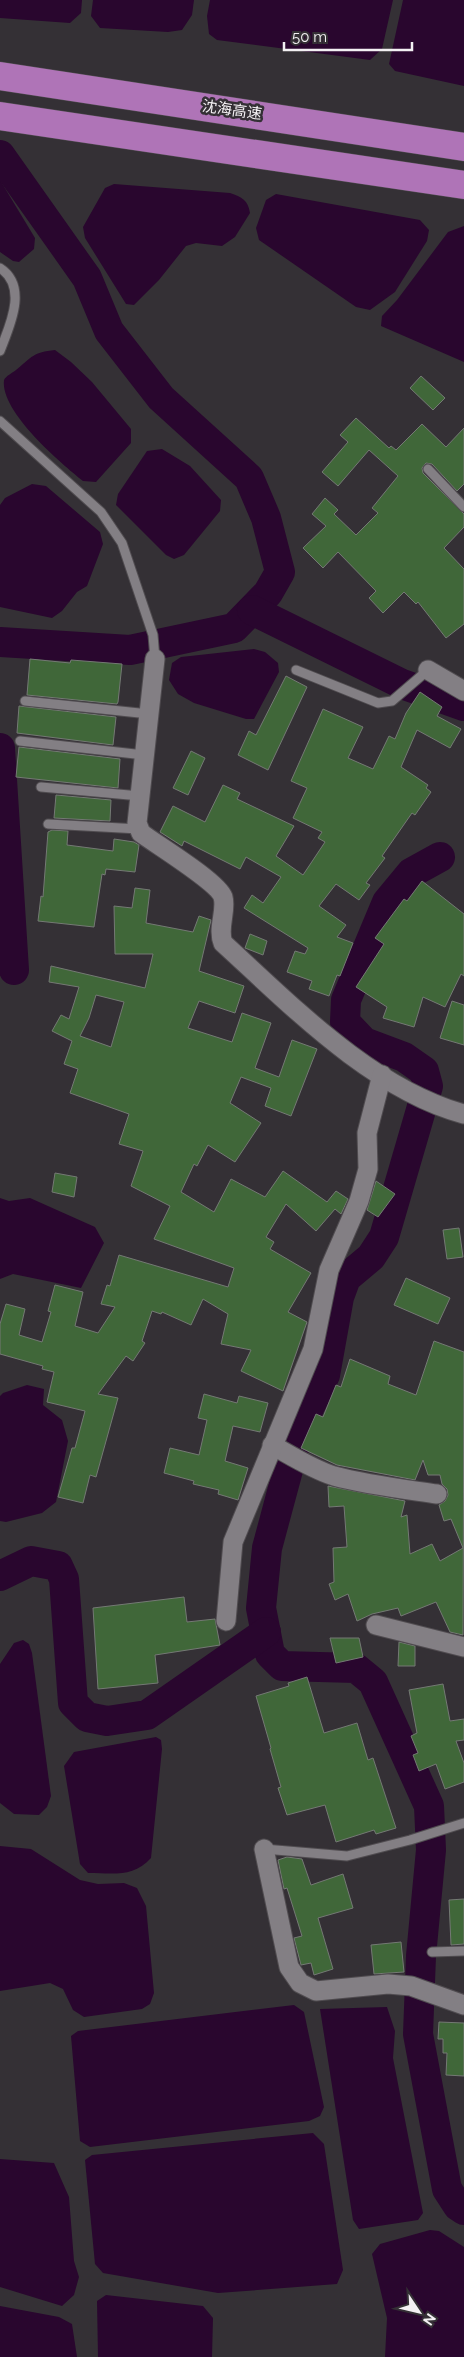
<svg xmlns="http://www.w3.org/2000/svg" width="464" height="2357" font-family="Raleway,'Noto Sans SC',sans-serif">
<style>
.water{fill:#29062e}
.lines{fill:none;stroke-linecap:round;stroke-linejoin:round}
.river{stroke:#29062e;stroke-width:30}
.building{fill:#406739;stroke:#747974;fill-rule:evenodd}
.lane-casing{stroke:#504c50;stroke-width:11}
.street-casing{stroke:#504c50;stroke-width:21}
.highway-casing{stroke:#504c50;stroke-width:29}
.lane{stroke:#837f84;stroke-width:9}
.street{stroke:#837f84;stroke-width:19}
.highway{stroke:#af74b7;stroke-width:28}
.labels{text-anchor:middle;stroke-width:5;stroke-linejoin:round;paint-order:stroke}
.street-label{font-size:15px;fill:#f3f0f3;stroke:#343035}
</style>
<rect width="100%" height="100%" fill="#343035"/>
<g class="water">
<polygon points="0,0 82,0 81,13 70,23 0,18"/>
<polygon points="93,0 194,0 192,15 182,30 168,32 100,28 91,16"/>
<polygon points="210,0 393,0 382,49 370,60 217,40 209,34 207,16"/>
<polygon points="403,0 464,0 464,86 395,71 389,64"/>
<polygon points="0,180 35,238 34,249 19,262 13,261 0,252"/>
<path d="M114,184L230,193C242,197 248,200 250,213L235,237L222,246L196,243L186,246L159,280L134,305L126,304L85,238L83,227L105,188Z"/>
<polygon points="276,194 420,220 429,230 427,241 395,292 370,310 356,307 259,240 256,228 266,200"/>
<polygon points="464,226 464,362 381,326 382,316 397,300 448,232"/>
<path d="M55,350L71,362L92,382L131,429V443L96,482L83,481C62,464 0,412 4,380C6,376 12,373 16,370C32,357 33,352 55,350Z"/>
<polygon points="162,449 190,466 221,500 220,511 184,555 174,559 166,555 116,505 118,494 147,451"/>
<polygon points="32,484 46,486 100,532 103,544 87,586 77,592 62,611 52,618 0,607 0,505 5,498"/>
<polygon points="254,649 265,652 278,663 279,672 254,719 246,719 194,703 178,694 169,680 172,663 181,657"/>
<polygon points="0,1198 9,1201 30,1198 95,1227 104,1243 81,1288 13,1274 0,1279"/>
<polygon points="27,1385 44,1389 43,1405 62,1420 68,1441 56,1502 42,1513 6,1522 0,1521 0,1396 3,1393"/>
<polygon points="23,1640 29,1644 32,1653 51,1796 47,1807 39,1815 14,1814 0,1803 0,1664 14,1643"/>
<path d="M156,1737L161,1740L162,1749L151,1858C133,1878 113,1873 88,1873L80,1864L64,1766L74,1752Z"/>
<polygon points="0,1846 31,1849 80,1880 98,1884 124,1883 137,1888 146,1906 154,1993 150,2004 142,2009 84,2017 73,2010 63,1989 50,1983 0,1991"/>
<polygon points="294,2005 304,2012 324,2107 320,2116 309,2121 90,2147 80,2141 71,2036 78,2031"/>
<polygon points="387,2007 395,2031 393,2058 423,2213 418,2220 359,2229 353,2220 320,2009"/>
<polygon points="313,2133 324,2144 343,2270 337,2284 218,2293 103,2273 95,2264 85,2160 92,2155"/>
<polygon points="0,2159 54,2163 69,2197 74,2261 79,2277 74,2295 62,2306 0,2287"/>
<polygon points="430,2230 439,2231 464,2247 464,2357 385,2357 387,2318 372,2254 380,2244"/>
<polygon points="106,2295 203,2306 213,2318 212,2357 98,2357 97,2301"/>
<polygon points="0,2306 59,2317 72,2324 77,2357 0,2357"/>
</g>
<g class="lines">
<g class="river">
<polyline points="0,155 87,278 109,331 161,398 249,478 266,518 280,572 268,593 234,628 130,650 0,642"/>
<polyline points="252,610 402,684 464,706"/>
<polyline points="0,748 14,970"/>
<polyline points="440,857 411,873 387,902 346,1000 345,1022 364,1042 404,1057 424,1071 428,1086 384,1237 371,1257 346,1278 339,1297 325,1375 299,1429 267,1548 261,1608 270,1654 282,1666 356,1668 373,1682 429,1806 431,1850 421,1956 418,2034 447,2189 458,2206 464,2210"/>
<polyline points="0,1576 31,1561 58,1566 64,1579 73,1703 87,1717 107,1721 147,1715 266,1632"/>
</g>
</g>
<g class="building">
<polygon points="421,376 445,398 433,410 410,388"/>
<polygon points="356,418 389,448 391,446 396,450 422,424 446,447 464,428 464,484 457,491 432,464 426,463 422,468 423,473 464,514 464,527 444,548 464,569 464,624 446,638 418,602 416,604 404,592 383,613 369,598 376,591 338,552 323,568 303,548 326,526 312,514 325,498 338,510 334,514 356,535 378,513 372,508 398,476 369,450 338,486 322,472 348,442 340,435"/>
<polygon points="30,659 70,663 71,660 122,664 118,702 117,704 27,695"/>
<polygon points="286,676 307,687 268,770 238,755 249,731 256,735"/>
<polygon points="420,692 442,707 437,716 461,729 450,748 417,730 401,767 428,785 426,788 431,792 415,815 412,813 382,856 385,858 366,883 370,885 359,900 336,884 319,906 346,925 337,937 353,943 340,976 337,975 329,996 309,989 312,981 287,972 295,951 305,954 308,948 244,908 252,895 263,903 281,877 246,857 240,869 184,841 182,846 160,832 173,806 205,822 223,785 240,793 237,799 294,826 276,856 303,875 325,842 318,838 322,832 293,818 307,788 291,781 323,709 363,727 348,758 373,769 389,736 395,739 406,713"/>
<polygon points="19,706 116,717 113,745 17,733"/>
<polygon points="19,747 120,759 118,788 16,777"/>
<polygon points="191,751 205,758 188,795 173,788"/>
<polygon points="56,795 111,800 110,821 54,818"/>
<polygon points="52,830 68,831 67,845 113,851 114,839 134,842 139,845 135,872 106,869 105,875 102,874 94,927 38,921 41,896 43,897 48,832"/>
<polygon points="422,881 464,914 464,976 461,974 445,1007 423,997 414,1027 383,1018 387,1007 356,987 384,944 375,938 404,899 407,901"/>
<path d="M135,888L150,890L146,923L193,932L199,916L211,920L199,971L244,986L235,1013L199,1001L188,1028L232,1042L242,1013L271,1023L255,1068L279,1077L292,1040L317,1049L291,1116L265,1106L271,1088L241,1077L230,1103L261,1123L235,1162L208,1145L197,1166L194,1164L181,1192L214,1212L231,1179L265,1197L283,1171L327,1202L336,1191L348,1199L341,1214L335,1209L316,1231L286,1204L266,1237L274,1242L270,1249L311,1273L288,1312L307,1322L283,1391L241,1371L251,1350L221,1344L228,1314L203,1299L191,1325L162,1312L161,1314L152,1311L142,1341L145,1343L133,1361L126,1356L98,1394L118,1398L96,1477L90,1475L83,1503L58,1497L72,1448H75L85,1411L47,1402L54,1372L42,1369L43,1366L0,1354V1324L6,1304L25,1309L19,1335L42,1342L51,1312L48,1311L55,1285L83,1292L75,1326L98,1333L115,1307L101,1304L107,1285L110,1286L119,1255L228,1287L234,1268L154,1239L170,1206L131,1186L143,1151L119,1144L129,1114L70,1093L78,1069L64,1064L72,1041L52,1031L61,1015L69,1019L79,987L49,982L51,966L145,988L153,954H115L114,906L132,908ZM96,995L124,1002L111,1047L80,1036L89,1018Z"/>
<polygon points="250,934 267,941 263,955 245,948"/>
<polygon points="452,1001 464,1005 464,1045 440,1038"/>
<polygon points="55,1173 77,1177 74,1197 52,1192"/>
<polygon points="376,1181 395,1194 378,1217 367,1210"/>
<polygon points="459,1228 463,1257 447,1259 443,1230"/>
<polygon points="406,1278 450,1298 438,1324 394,1305"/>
<polygon points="434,1341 464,1352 463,1635 450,1632 436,1602 401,1616 398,1608 372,1614 357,1621 348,1594 335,1600 329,1584 334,1582 333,1548 347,1547 344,1506 329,1507 328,1486 405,1501 401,1517 407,1515 410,1554 432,1544 440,1561 463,1548 451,1519 444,1521 439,1505 445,1501 448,1495 447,1489 442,1484 440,1475 428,1475 423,1460 415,1480 337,1465 301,1448 316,1414 323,1417 336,1385 341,1387 350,1359 390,1376 388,1384 416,1395"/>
<polygon points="204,1394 237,1403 239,1396 268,1403 260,1432 233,1426 225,1461 248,1468 238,1500 218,1494 219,1490 193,1484 194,1481 164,1473 170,1448 199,1455 207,1420 198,1418"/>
<polygon points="184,1597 187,1622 215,1619 220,1645 155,1655 158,1683 98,1689 93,1608"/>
<polygon points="330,1638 359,1638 363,1657 336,1663"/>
<polygon points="399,1642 415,1646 415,1666 398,1666"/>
<polygon points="307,1677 324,1733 357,1723 368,1760 373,1758 396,1828 376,1834 374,1830 336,1842 325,1805 287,1815 278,1788 281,1787 270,1749 271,1748 256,1696 289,1686 288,1683"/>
<polygon points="443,1684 450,1721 464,1719 464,1740 456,1741 464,1763 464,1782 445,1789 436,1764 419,1771 413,1755 418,1753 411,1736 417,1733 409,1690"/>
<polygon points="287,1857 302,1859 311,1885 343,1874 353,1908 318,1918 333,1969 314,1975 311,1963 301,1965 294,1938 302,1936 287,1888 284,1889 278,1860"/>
<polygon points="464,1899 464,1944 451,1945 449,1900"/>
<polygon points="401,1942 404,1972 374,1974 371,1945"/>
<polygon points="439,2022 464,2023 464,2076 446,2075 447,2053 443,2053 443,2039 438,2039"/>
</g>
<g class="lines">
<defs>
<g id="lane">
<path d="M0,268C29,287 9,327 0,351"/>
<polyline points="0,421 101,512 122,543 153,635 155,659"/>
<polyline points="428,469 464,507"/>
<polyline points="296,670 378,703 392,701 428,670"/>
<polyline points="25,701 149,714"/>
<polyline points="20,741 144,755"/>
<polyline points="41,787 140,796"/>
<polyline points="48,824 139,829"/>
<polyline points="264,1849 347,1856 410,1840 464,1823"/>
<polyline points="432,1952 464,1951"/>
</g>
<g id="street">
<path d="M155,659L137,823L141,833C157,845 218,882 223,897C227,911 217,928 223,943C292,1006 372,1089 464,1114"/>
<polyline points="428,670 464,691"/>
<path d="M272,1445C292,1456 312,1469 334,1476C368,1485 403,1489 437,1494"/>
<polyline points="226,1621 233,1542 313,1349 329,1270 359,1201 368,1169 367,1133 382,1075"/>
<polyline points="376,1625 464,1647"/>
<polyline points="264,1849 289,1967 300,1983 316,1991 388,1984 411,1986 464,2005"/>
</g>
<g id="highway">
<polyline points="0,76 464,147"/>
<polyline points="0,116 464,185"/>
</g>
</defs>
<use href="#lane" class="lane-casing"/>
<use href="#street" class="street-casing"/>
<use href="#highway" class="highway-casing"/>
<use href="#lane" class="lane"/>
<use href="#street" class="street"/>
<use href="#highway" class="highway"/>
</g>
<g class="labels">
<g class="street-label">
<text transform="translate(232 110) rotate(8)" y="5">沈海高速</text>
</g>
</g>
<g transform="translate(419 2312) rotate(125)" stroke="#343035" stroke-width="4" paint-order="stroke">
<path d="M0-4L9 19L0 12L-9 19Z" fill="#f3f0f3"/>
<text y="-8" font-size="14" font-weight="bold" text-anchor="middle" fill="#f3f0f3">N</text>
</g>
<path d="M284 42v8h128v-8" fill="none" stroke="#f3f0f3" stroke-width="2.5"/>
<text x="292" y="42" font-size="15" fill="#f3f0f3" stroke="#343035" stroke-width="4" paint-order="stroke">50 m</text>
</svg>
